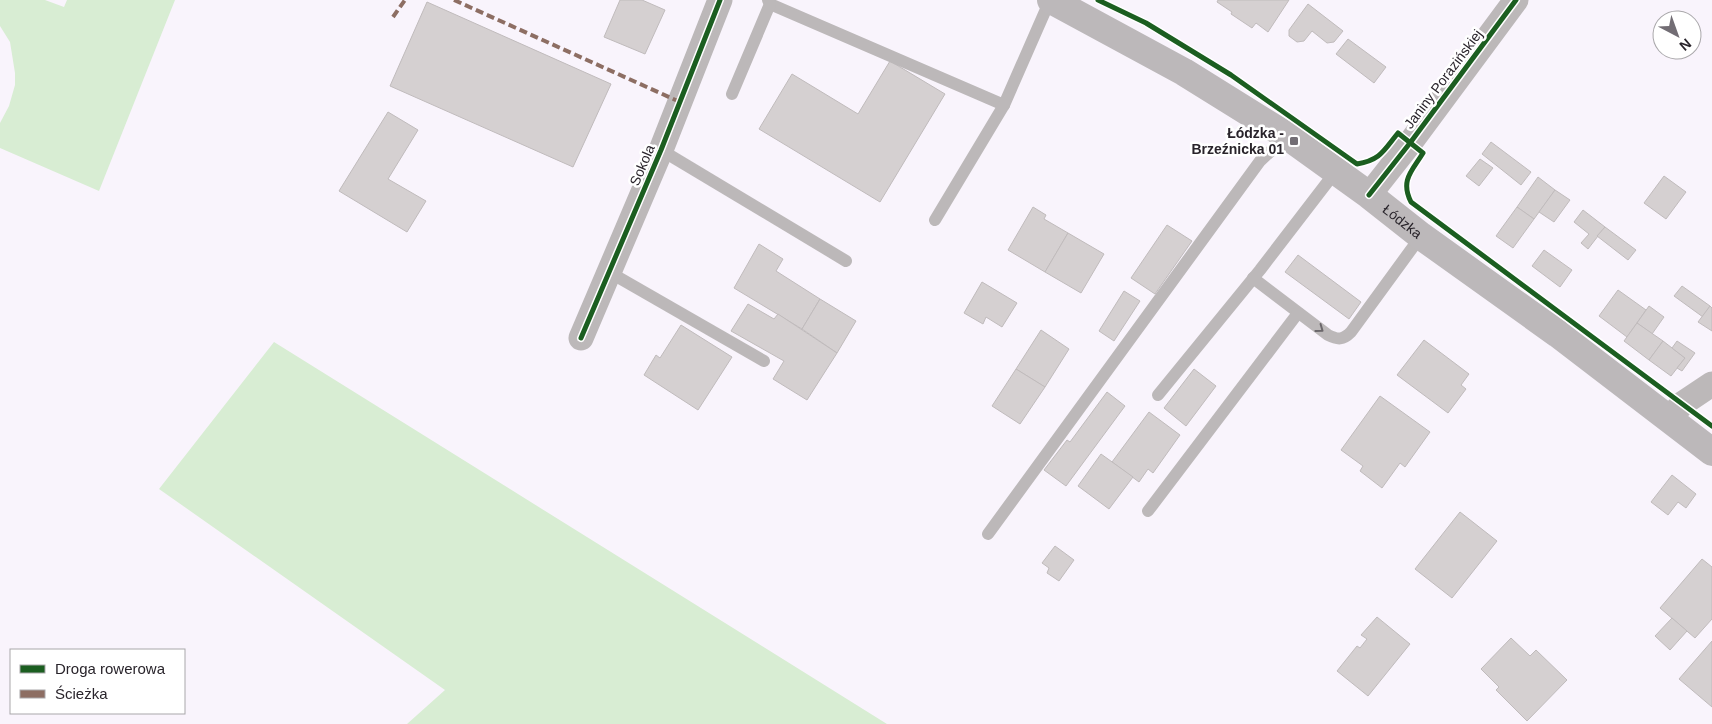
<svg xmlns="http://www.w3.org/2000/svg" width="1712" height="724" font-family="Arial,sans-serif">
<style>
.green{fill:#d8edd3}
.building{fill:#d5d0d1;stroke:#c0bbbc}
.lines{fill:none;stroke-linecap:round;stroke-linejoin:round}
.service{stroke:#bcb8b9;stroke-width:12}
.minor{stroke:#bcb8b9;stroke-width:25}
.secondary{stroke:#bcb8ba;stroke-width:28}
.quiet{stroke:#8d6e63;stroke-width:4;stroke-dasharray:8 4;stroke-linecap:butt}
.cycleway-casing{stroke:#fff;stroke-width:8}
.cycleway{stroke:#1b5e20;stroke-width:5}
.oneway{stroke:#6b676b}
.poi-dot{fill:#726d74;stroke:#fff;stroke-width:2}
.labels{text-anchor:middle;stroke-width:5;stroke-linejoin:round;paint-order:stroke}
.street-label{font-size:14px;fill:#29242b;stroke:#fff}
.poi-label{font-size:14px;font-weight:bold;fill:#29242b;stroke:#fff;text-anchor:end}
</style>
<rect width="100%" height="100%" fill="#f9f4fc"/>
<g class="green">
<polygon points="0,0 45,0 64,7 67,0 175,0 99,191 0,148 0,123 9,106 15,85 15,73 10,42 0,26"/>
<polygon points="274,342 887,724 407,724 445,690 159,489"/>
</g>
<g class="building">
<polygon points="620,0 642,0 665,10 645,54 604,37"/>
<polygon points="1218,0 1289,0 1268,32 1256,23 1252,28 1231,14 1232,12 1217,2"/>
<polygon points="427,2 611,84 573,167 390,86"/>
<polygon points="1308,4 1343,31 1334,42 1327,43 1312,31 1304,41 1297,42 1289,36 1289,30"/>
<polygon points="1348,39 1386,67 1374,83 1336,54"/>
<polygon points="890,61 945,94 880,202 759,129 792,74 858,114"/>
<polygon points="388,112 418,130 388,179 426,201 407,232 339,191"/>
<polygon points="1491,142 1531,172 1521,185 1482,154"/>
<polygon points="1480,159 1493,168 1479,186 1466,176"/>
<polygon points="1664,176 1686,192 1666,219 1644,203"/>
<polygon points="1538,177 1555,190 1534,219 1517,207"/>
<polygon points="1555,190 1570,200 1554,222 1539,212"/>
<polygon points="1033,207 1046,215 1044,219 1068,233 1045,272 1008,250"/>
<polygon points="1517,207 1534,219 1513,248 1496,236"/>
<polygon points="1583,210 1605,227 1588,249 1581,243 1589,234 1574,222"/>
<polygon points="1167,225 1192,241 1155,294 1131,278"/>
<polygon points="1605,227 1636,250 1628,260 1597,236"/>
<polygon points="1068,233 1104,254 1081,293 1045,272"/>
<polygon points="759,244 783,259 776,271 820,299 802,329 734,288"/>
<polygon points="1544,250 1572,270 1560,287 1532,266"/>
<polygon points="1298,255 1361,302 1349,319 1285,272"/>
<polygon points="982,282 1017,303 1002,327 986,317 983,324 964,313"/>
<polygon points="1682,286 1710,306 1703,317 1674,296"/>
<polygon points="1618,290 1646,310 1627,337 1599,316"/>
<polygon points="1124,291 1140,301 1114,341 1099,331"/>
<polygon points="820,299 856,321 837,353 802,329"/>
<polygon points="748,304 774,319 778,314 837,353 807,400 773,379 784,361 731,331"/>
<polygon points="1649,306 1664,317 1652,334 1637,323"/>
<polygon points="1710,306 1712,308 1712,331 1698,322"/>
<polygon points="1637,323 1663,341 1649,360 1624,341"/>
<polygon points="681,325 732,357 698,410 644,375 656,355 660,358"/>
<polygon points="1041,330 1069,349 1045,387 1016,369"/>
<polygon points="1424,340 1469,374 1461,385 1466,389 1448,413 1397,375"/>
<polygon points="1663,341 1685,358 1671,376 1649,360"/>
<polygon points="1677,341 1695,353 1682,371 1677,368 1685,358 1672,348"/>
<polygon points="1016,369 1045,387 1020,424 992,406"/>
<polygon points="1194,369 1216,386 1186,426 1164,408"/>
<polygon points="1107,392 1125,406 1066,486 1044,470 1067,440 1070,442"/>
<polygon points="1380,396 1430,432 1405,467 1400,463 1382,488 1360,471 1363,466 1341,450"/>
<polygon points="1149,412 1180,435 1153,473 1148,469 1139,482 1112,462"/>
<polygon points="1101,454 1133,477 1109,509 1078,486"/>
<polygon points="1672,475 1696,494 1686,508 1678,502 1668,515 1651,502"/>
<polygon points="1460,512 1497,541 1452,598 1415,569"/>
<polygon points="1055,546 1074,560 1059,581 1047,573 1049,568 1042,563"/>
<polygon points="1702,559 1712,567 1712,619 1695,638 1660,608"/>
<polygon points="1377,617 1410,644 1368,696 1337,671 1357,646 1360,648 1367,639 1361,635"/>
<polygon points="1672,618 1687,631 1670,650 1655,636"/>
<polygon points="1511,638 1530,656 1536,650 1567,680 1527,721 1496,690 1499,687 1481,669"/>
<polygon points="1712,641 1712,707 1679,679"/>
</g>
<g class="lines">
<g class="service">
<polyline points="768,0 770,4 1004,105"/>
<polyline points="732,94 770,4"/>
<polyline points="661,150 846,261"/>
<polyline points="935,220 1004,105 1050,0"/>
<polyline points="609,272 764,361"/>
<path d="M1253,278L1328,335C1338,340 1343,340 1351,332L1421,236"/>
<polyline points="1158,395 1260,270 1336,171"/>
<polyline points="1148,511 1298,313"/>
<polyline points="988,534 1260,161 1287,136"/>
</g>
<g class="minor">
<polyline points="1369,195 1410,143 1516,0"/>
<polyline points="581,338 661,150 720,0"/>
<polyline points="1669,419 1682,404 1712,384"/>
</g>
<path class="secondary" id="s1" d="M1051,0L1184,72L1287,136L1369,195L1421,236L1558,334L1712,452"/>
<g class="quiet">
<polyline points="454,0 680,102"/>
<polyline points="393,17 405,0"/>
</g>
<defs>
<g id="cycleway">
<path d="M1098,0L1146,23L1231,75L1357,164C1381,160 1384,150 1398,133L1423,153C1412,171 1400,180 1411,202L1712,426"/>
<polyline points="1369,195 1410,143 1516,0"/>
<polyline points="581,338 661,150 720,0"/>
</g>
</defs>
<use href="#cycleway" class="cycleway-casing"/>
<use href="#cycleway" class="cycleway"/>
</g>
<defs><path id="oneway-chevron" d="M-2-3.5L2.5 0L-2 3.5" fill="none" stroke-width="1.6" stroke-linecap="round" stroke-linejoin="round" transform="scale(1.25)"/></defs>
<use class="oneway" href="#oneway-chevron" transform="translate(1320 329) rotate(36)"/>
<rect class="poi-dot" x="1289" y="136" width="10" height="10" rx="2.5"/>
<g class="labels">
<g class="street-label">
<text transform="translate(1443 79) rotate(-53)" y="5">Janiny Porazińskiej</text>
<text transform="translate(642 165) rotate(-67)" y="5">Sokola</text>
<text dy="5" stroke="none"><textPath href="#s1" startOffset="416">Łódzka</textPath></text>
</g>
<g class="poi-label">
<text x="1284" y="138">Łódzka -<tspan x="1284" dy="16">Brzeźnicka 01</tspan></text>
</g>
</g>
<rect x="10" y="649" width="175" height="65" fill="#ffffff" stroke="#a9a7aa"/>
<rect x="20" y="665" width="25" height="8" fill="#1b5e20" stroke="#a9a7aa"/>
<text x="55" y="674" font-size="15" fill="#29242b">Droga rowerowa</text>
<rect x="20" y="690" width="25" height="8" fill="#8d6e63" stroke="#a9a7aa"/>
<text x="55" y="699" font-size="15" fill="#29242b">Ścieżka</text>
<g transform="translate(1677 35) rotate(139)"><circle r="24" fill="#ffffff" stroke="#a9a7aa"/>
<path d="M0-4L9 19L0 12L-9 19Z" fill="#726d74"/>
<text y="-8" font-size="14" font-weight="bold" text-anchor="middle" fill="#29242b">N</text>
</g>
</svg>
